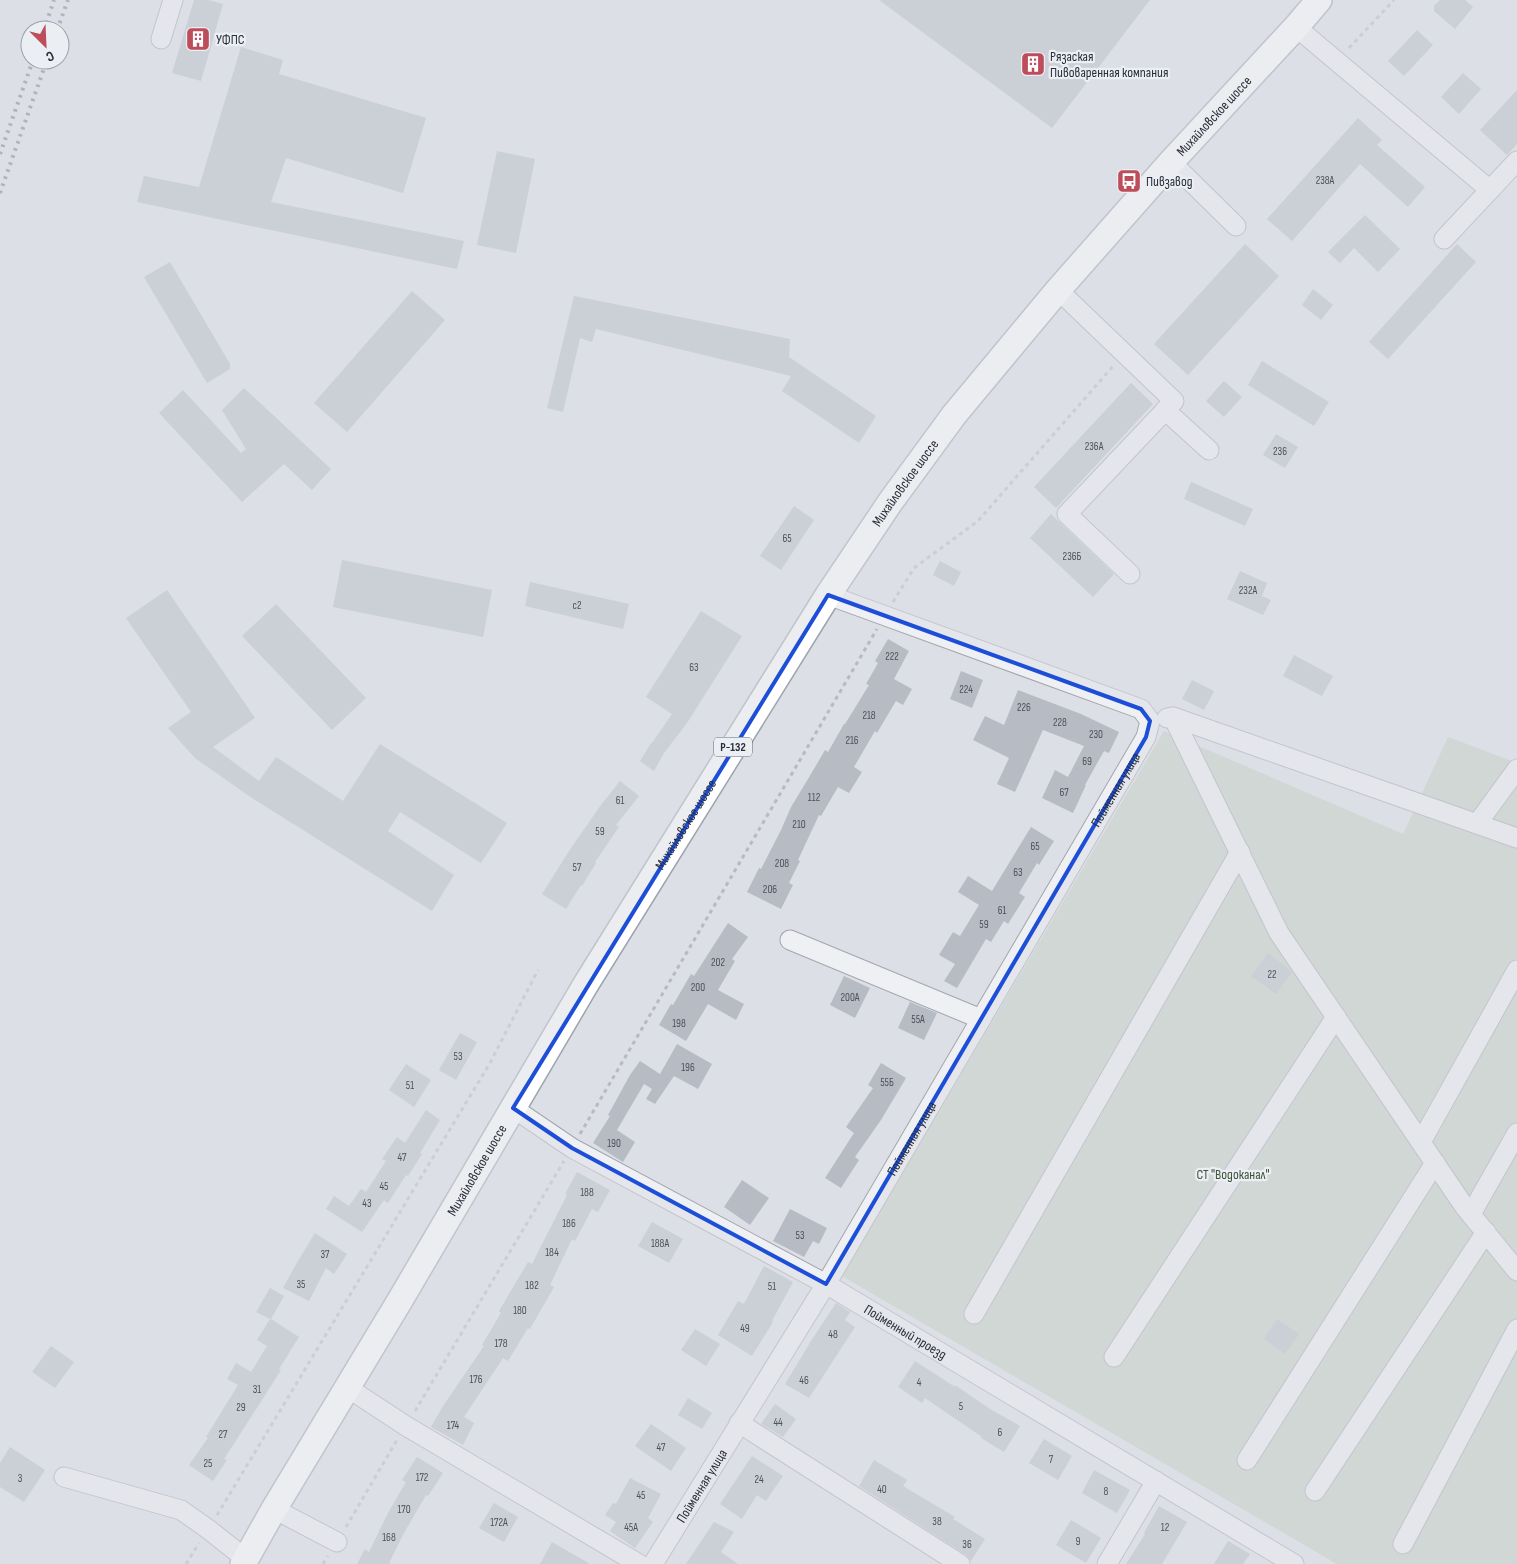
<svg xmlns="http://www.w3.org/2000/svg" width="1517" height="1564" font-family="'Sofia Sans Condensed',sans-serif">
  <style>
    .green { fill: #c2cebe }
    .building { fill: #b7bcc4 }
    .lines { fill: none; stroke-linecap: round; stroke-linejoin: round }
    .minor-casing { stroke: #a2a6ae; stroke-width: 21 }
    .major-casing { stroke: #9da4af; stroke-width: 28 }
    .path { stroke: #b7bac0; stroke-width: 3; stroke-dasharray: 4 4; stroke-linecap: butt }
    .minor { stroke: #eff0f4; stroke-width: 19 }
    .major { stroke: #fff; stroke-width: 25 }
    .rail { stroke: #787f8c; stroke-width: 4; stroke-dasharray: 2.5 5; stroke-linecap: butt }
    .marked { fill: none; stroke: #1d4ed8; stroke-width: 4; stroke-linejoin: round }
    .labels { text-anchor: middle; stroke-width: 4.5; stroke-linejoin: round; paint-order: stroke }
    .number-label { font-size: 11px; fill: #4c525c }
    .shield { fill: #ebeef3; stroke: #626871; stroke-width: 1 }
    .shield-label { font-size: 12px; font-weight: bold; fill: #282e39 }
    .poi-label { font-size: 14px; fill: #282e39; stroke: #ebeef3; text-anchor: start }
    .street-label { font-size: 14px; fill: #282e39; stroke: #ebeef3 }
    .park-label { font-size: 14px; fill: #3b5337; stroke: #ebeef3 }
  </style>
  <rect width="100%" height="100%" fill="#dcdfe5"/>
  <polygon class="green" points="1164,731 1403,834 1448,737 1517,763 1517,1564 1337,1564 842,1276"/>
  <g class="building">
    <polygon points="194,0 208,0 223,4 201,81 172,73"/>
    <polygon points="879,0 1150,0 1052,128"/>
    <polygon points="1440,0 1465,0 1473,7 1455,29 1434,11 1434,6"/>
    <polygon points="1417,30 1433,45 1404,76 1388,61"/>
    <polygon points="241,47 283,60 279,74 426,118 403,193 286,158 271,202 464,241 457,269 137,202 144,176 199,187"/>
    <polygon points="1463,73 1481,89 1459,114 1441,97"/>
    <polygon points="1517,90 1517,144 1507,155 1480,130"/>
    <polygon points="1358,118 1382,140 1377,145 1425,187 1408,207 1360,164 1292,241 1267,219"/>
    <polygon points="497,151 535,159 516,253 477,245"/>
    <polygon points="1365,215 1400,249 1378,272 1354,248 1340,263 1328,252"/>
    <polygon points="1245,244 1279,276 1188,375 1154,344"/>
    <polygon points="1457,244 1476,262 1388,359 1369,342"/>
    <polygon points="170,262 230,364 230,369 207,383 144,277"/>
    <polygon points="1313,289 1333,305 1321,320 1302,305"/>
    <polygon points="412,291 445,320 347,432 314,403"/>
    <polygon points="574,296 790,339 789,357 876,416 859,443 782,391 791,376 596,329 592,342 580,338 563,412 547,408"/>
    <polygon points="1262,361 1329,402 1314,426 1248,385"/>
    <polygon points="1224,381 1242,397 1224,417 1206,401"/>
    <polygon points="1131,383 1153,404 1056,508 1034,487"/>
    <polygon points="244,388 331,469 312,490 284,464 242,502 159,413 183,390 241,453 246,449 222,410"/>
    <polygon points="1276,434 1298,447 1285,468 1263,455"/>
    <polygon points="1191,482 1253,509 1245,526 1184,499"/>
    <polygon points="794,506 814,520 781,570 760,556"/>
    <polygon points="1051,514 1114,574 1093,597 1030,538"/>
    <polygon points="342,560 492,590 483,637 333,607"/>
    <polygon points="940,561 961,572 954,586 933,575"/>
    <polygon points="1240,571 1267,583 1262,596 1271,600 1263,615 1227,599"/>
    <polygon points="530,582 629,604 623,629 525,606"/>
    <polygon points="167,590 255,718 213,747 259,781 276,757 343,801 380,744 507,823 481,863 400,812 388,831 454,875 432,911 249,796 195,758 168,728 191,712 126,618"/>
    <polygon points="276,604 366,698 332,730 242,636"/>
    <polygon points="701,611 742,636 687,723 664,753 654,771 640,761 651,743 652,743 672,714 646,697"/>
    <polygon points="888,639 909,651 894,679 912,689 903,705 896,701 877,733 875,731 854,767 862,772 849,793 838,787 821,816 819,815 798,860 800,861 789,883 793,885 781,909 747,892 759,868 761,869 781,830 791,807 808,779 825,750 828,752 844,724 845,724 869,685 866,684 878,663 875,661"/>
    <polygon points="1294,655 1333,676 1322,696 1283,676"/>
    <polygon points="961,671 983,680 972,708 950,699"/>
    <polygon points="1192,680 1214,691 1204,710 1182,699"/>
    <polygon points="1018,690 1081,714 1119,732 1109,753 1104,751 1085,785 1086,785 1073,813 1042,798 1055,770 1068,777 1084,746 1043,730 1015,792 997,784 1009,758 973,740 985,716 1004,725"/>
    <polygon points="620,781 639,796 616,825 619,827 595,862 596,863 582,886 581,885 566,909 542,894 571,848 601,805"/>
    <polygon points="1031,827 1054,841 1039,865 1037,863 1019,893 1025,897 1008,924 1004,921 991,942 986,939 957,988 944,981 955,964 939,955 953,932 960,936 979,905 958,892 968,876 992,891"/>
    <polygon points="728,923 748,937 732,959 735,961 718,990 744,1004 736,1020 708,1004 686,1041 659,1025 671,1004 673,1005 691,974 694,976"/>
    <polygon points="1268,953 1292,972 1276,994 1251,976"/>
    <polygon points="844,976 870,988 855,1018 830,1005"/>
    <polygon points="910,1002 937,1013 924,1040 898,1028"/>
    <polygon points="460,1033 477,1042 456,1080 439,1070"/>
    <polygon points="677,1044 712,1064 698,1089 674,1076 655,1104 646,1099 652,1089 644,1084 617,1130 635,1142 623,1162 593,1143 610,1116 608,1115 630,1075 640,1061 660,1074"/>
    <polygon points="881,1063 906,1078 881,1120 855,1157 859,1160 841,1188 825,1178 854,1133 846,1127 873,1088 868,1085"/>
    <polygon points="406,1064 431,1080 414,1107 389,1090"/>
    <polygon points="426,1110 440,1120 420,1153 422,1154 408,1176 406,1175 388,1203 384,1200 362,1232 326,1209 334,1196 349,1206 361,1189 366,1192 386,1161 382,1159 397,1137 405,1143"/>
    <polygon points="577,1172 610,1190 598,1212 592,1209 575,1241 572,1239 550,1285 554,1287 530,1329 528,1328 508,1361 503,1358 464,1417 474,1423 463,1445 431,1427 443,1406 484,1346 482,1345 501,1313 499,1311 528,1262 532,1264 567,1195 565,1194"/>
    <polygon points="742,1180 769,1198 750,1225 724,1207"/>
    <polygon points="790,1209 827,1228 819,1244 813,1241 804,1257 773,1241"/>
    <polygon points="652,1222 683,1239 669,1263 638,1246"/>
    <polygon points="315,1233 347,1254 334,1274 326,1268 309,1301 283,1288 295,1266"/>
    <polygon points="764,1266 793,1282 772,1321 773,1322 752,1356 718,1335 738,1301 744,1304"/>
    <polygon points="270,1288 284,1296 271,1319 299,1337 279,1369 281,1370 262,1400 224,1459 227,1460 213,1481 189,1465 208,1438 206,1437 238,1385 227,1379 236,1363 251,1372 267,1346 257,1340 270,1319 256,1312"/>
    <polygon points="836,1303 850,1312 845,1320 855,1327 809,1398 785,1384 811,1341"/>
    <polygon points="1277,1319 1299,1334 1285,1354 1264,1339"/>
    <polygon points="695,1329 720,1344 706,1366 681,1350"/>
    <polygon points="51,1346 74,1362 55,1388 32,1372"/>
    <polygon points="915,1361 955,1387 955,1385 990,1409 1020,1426 1004,1452 981,1438 982,1437 925,1398 922,1403 898,1387"/>
    <polygon points="688,1398 712,1413 702,1429 678,1415"/>
    <polygon points="775,1404 796,1419 783,1437 761,1424"/>
    <polygon points="651,1424 686,1448 671,1471 635,1446"/>
    <polygon points="1044,1439 1072,1456 1058,1480 1029,1463"/>
    <polygon points="10,1447 45,1470 24,1502 0,1487 0,1463"/>
    <polygon points="752,1456 783,1476 766,1501 757,1495 742,1519 720,1504"/>
    <polygon points="417,1457 443,1473 428,1496 426,1495 404,1533 389,1563 391,1564 357,1564 365,1549 369,1552 388,1513 406,1482 402,1480"/>
    <polygon points="874,1460 907,1480 903,1486 955,1517 953,1519 985,1539 971,1561 966,1555 859,1486"/>
    <polygon points="1094,1470 1130,1490 1117,1513 1082,1493"/>
    <polygon points="630,1478 661,1494 648,1518 653,1522 635,1548 610,1531 616,1522 605,1515 613,1503 616,1504"/>
    <polygon points="494,1503 518,1517 504,1542 479,1528"/>
    <polygon points="1159,1506 1187,1522 1162,1564 1126,1564 1145,1534 1144,1533"/>
    <polygon points="1071,1520 1101,1538 1086,1563 1056,1545"/>
    <polygon points="714,1522 734,1532 721,1552 738,1564 686,1564"/>
    <polygon points="1228,1541 1250,1554 1243,1564 1214,1564"/>
    <polygon points="552,1542 590,1564 540,1564"/>
  </g>
  <g class="lines">
    <defs>
      <g id="minor">
        <polyline points="1296,27 1490,190"/>
        <polyline points="161,39 173,0"/>
        <polyline points="1171,162 1236,226"/>
        <polyline points="1444,239 1517,161"/>
        <polyline points="1058,290 1174,401 1067,514 1130,574"/>
        <polyline points="1165,410 1209,450"/>
        <polyline points="1173,717 1279,933 1464,1206 1517,1271"/>
        <polyline points="1167,718 1173,717 1517,838"/>
        <polyline points="1477,824 1517,769"/>
        <polyline points="790,940 981,1019"/>
        <path id="s1" d="M513,1108L572,1148L826,1284L1294,1564"/>
        <polyline points="1421,1142 1517,970"/>
        <polyline points="1471,1214 1517,1133"/>
        <polyline points="974,1314 1240,852"/>
        <polyline points="1114,1357 1336,1017"/>
        <polyline points="348,1388 406,1426 639,1564"/>
        <polyline points="739,1423 960,1564"/>
        <polyline points="1247,1460 1435,1163"/>
        <polyline points="64,1477 181,1510 208,1529 246,1559"/>
        <polyline points="1315,1491 1486,1232"/>
        <polyline points="274,1509 337,1542"/>
        <polyline points="1403,1544 1517,1329"/>
        <path id="s2" d="M653,1564L826,1284L1146,737L1150,721L1141,709L828,595"/>
        <polyline points="1107,1564 1156,1481"/>
      </g>
      <g id="major">
        <path id="s3" d="M243,1564L274,1509L399,1302L586,984L828,595L891,501L954,415L1058,290L1171,162L1296,27L1319,0"/>
      </g>
    </defs>
    <use href="#minor" class="minor-casing"/>
    <use href="#major" class="major-casing"/>
    <g class="path">
      <polyline points="1349,48 1394,0"/>
      <polyline points="893,602 914,568 978,521 1114,365"/>
      <polyline points="580,1134 877,629"/>
      <polyline points="415,1411 564,1161"/>
      <polyline points="217,1515 490,1063 538,970"/>
      <polyline points="346,1527 397,1440"/>
      <polyline points="186,1564 199,1543"/>
      <polyline points="323,1564 328,1556"/>
    </g>
    <use href="#minor" class="minor"/>
    <use href="#major" class="major"/>
    <g class="rail">
      <polyline points="44,30 54,0"/>
      <polyline points="57,30 68,0"/>
      <polyline points="0,154 33,60"/>
      <polyline points="0,193 47,60"/>
    </g>
  </g>
  <path d="M0 0H1517V1564H0ZM828,595L1141,709L1150,721L1146,737L826,1284L572,1148L513,1108Z" fill="#dcdfe5" fill-opacity=".55" fill-rule="evenodd"/>
  <path class="marked" d="M828,595L1141,709L1150,721L1146,737L826,1284L572,1148L513,1108Z"/>
  <defs>
    <symbol id="building-square" viewBox="-11 -11 22 22"><rect x="-9" y="-9" width="18" height="18" rx="4" fill="#be4d5b" stroke="#ebeef3"/><path d="M-4-6H4V6H1V3H-1V6H-4ZM-2.5-4.3h1.7v1.8h-1.7ZM.8-4.3h1.7v1.8H.8ZM-2.5-1h1.7V.8h-1.7ZM.8-1h1.7V.8H.8Z" fill="#fff"/></symbol>
    <symbol id="bus-square" viewBox="-11 -11 22 22"><rect x="-9" y="-9" width="18" height="18" rx="4" fill="#be4d5b" stroke="#ebeef3"/><path d="M-5-6H5V4H4V6H2V4H-2V6H-4V4H-5ZM-3.5-4V0h7V-4ZM-3.5 1.2v1.5H-2V1.2ZM2 1.2v1.5H3.5V1.2Z" fill="#fff"/></symbol>
  </defs>
  <g fill-rule="evenodd">
    <use href="#building-square" x="184" y="25" width="28" height="28"/>
    <use href="#building-square" x="1019" y="50" width="28" height="28"/>
    <use href="#bus-square" x="1115" y="167" width="28" height="28"/>
  </g>
  <g class="labels">
    <g class="number-label">
      <text x="1325" y="184">238А</text>
      <text x="1094" y="450">236А</text>
      <text x="1280" y="455">236</text>
      <text x="787" y="542">65</text>
      <text x="1072" y="560">236Б</text>
      <text x="1248" y="594">232А</text>
      <text x="577" y="609">с2</text>
      <text x="892" y="660">222</text>
      <text x="694" y="671">63</text>
      <text x="966" y="693">224</text>
      <text x="1024" y="711">226</text>
      <text x="869" y="719">218</text>
      <text x="1060" y="726">228</text>
      <text x="1096" y="738">230</text>
      <text x="852" y="744">216</text>
      <text x="1087" y="765">69</text>
      <text x="1064" y="796">67</text>
      <text x="814" y="801">112</text>
      <text x="620" y="804">61</text>
      <text x="799" y="828">210</text>
      <text x="600" y="835">59</text>
      <text x="1035" y="850">65</text>
      <text x="782" y="867">208</text>
      <text x="577" y="871">57</text>
      <text x="1018" y="876">63</text>
      <text x="770" y="893">206</text>
      <text x="1002" y="914">61</text>
      <text x="984" y="928">59</text>
      <text x="718" y="966">202</text>
      <text x="1272" y="978">22</text>
      <text x="698" y="991">200</text>
      <text x="850" y="1001">200А</text>
      <text x="918" y="1023">55А</text>
      <text x="679" y="1027">198</text>
      <text x="458" y="1060">53</text>
      <text x="688" y="1071">196</text>
      <text x="887" y="1086">55Б</text>
      <text x="410" y="1089">51</text>
      <text x="614" y="1147">190</text>
      <text x="402" y="1161">47</text>
      <text x="384" y="1190">45</text>
      <text x="587" y="1196">188</text>
      <text x="367" y="1207">43</text>
      <text x="569" y="1227">186</text>
      <text x="800" y="1239">53</text>
      <text x="660" y="1247">188А</text>
      <text x="552" y="1256">184</text>
      <text x="325" y="1258">37</text>
      <text x="301" y="1288">35</text>
      <text x="532" y="1289">182</text>
      <text x="772" y="1290">51</text>
      <text x="520" y="1314">180</text>
      <text x="745" y="1332">49</text>
      <text x="833" y="1338">48</text>
      <text x="501" y="1347">178</text>
      <text x="476" y="1383">176</text>
      <text x="804" y="1384">46</text>
      <text x="919" y="1386">4</text>
      <text x="257" y="1393">31</text>
      <text x="961" y="1410">5</text>
      <text x="241" y="1411">29</text>
      <text x="778" y="1426">44</text>
      <text x="453" y="1429">174</text>
      <text x="1000" y="1436">6</text>
      <text x="223" y="1438">27</text>
      <text x="661" y="1451">47</text>
      <text x="1051" y="1463">7</text>
      <text x="208" y="1467">25</text>
      <text x="422" y="1481">172</text>
      <text x="20" y="1482">3</text>
      <text x="759" y="1483">24</text>
      <text x="882" y="1493">40</text>
      <text x="1106" y="1495">8</text>
      <text x="641" y="1499">45</text>
      <text x="404" y="1513">170</text>
      <text x="937" y="1525">38</text>
      <text x="499" y="1526">172А</text>
      <text x="631" y="1531">45А</text>
      <text x="1165" y="1531">12</text>
      <text x="389" y="1541">168</text>
      <text x="1078" y="1545">9</text>
      <text x="967" y="1548">36</text>
    </g>
    <rect class="shield" x="714" y="737.5" width="38" height="19" rx="4"/>
    <g class="shield-label">
      <text x="733" y="751">Р-132</text>
    </g>
    <g class="poi-label">
      <text x="216" y="44">УФПС</text>
      <text x="1050" y="61">Рязаская<tspan x="1050" dy="16">Пивоваренная компания</tspan></text>
      <text x="1146" y="186">Пивзавод</text>
    </g>
    <g class="street-label">
      <text dy="5" stroke="none"><textPath href="#s3" startOffset="1748">Михайловское шоссе</textPath></text>
      <text dy="5" stroke="none"><textPath href="#s3" startOffset="1268">Михайловское шоссе</textPath></text>
      <text dy="5" stroke="none"><textPath href="#s2" startOffset="902">Пойменная улица</textPath></text>
      <text dy="5" stroke="none"><textPath href="#s3" startOffset="862">Михайловское шоссе</textPath></text>
      <text dy="5" stroke="none"><textPath href="#s2" startOffset="498">Пойменная улица</textPath></text>
      <text dy="5" stroke="none"><textPath href="#s3" startOffset="458">Михайловское шоссе</textPath></text>
      <text dy="5" stroke="none"><textPath href="#s1" startOffset="452">Пойменный проезд</textPath></text>
      <text dy="5" stroke="none"><textPath href="#s2" startOffset="92">Пойменная улица</textPath></text>
    </g>
    <g class="park-label">
      <text x="1233" y="1179">СТ "Водоканал"</text>
    </g>
  </g>
  <g transform="translate(45 45) rotate(156)"><circle r="24" fill="#ebeef3" stroke="#9da1a9"/>
  <path d="M0-4L9 19L0 12L-9 19Z" fill="#be4d5b"/>
  <text y="-8" font-size="14" font-weight="bold" text-anchor="middle" fill="#282e39">С</text>
  </g>
</svg>
